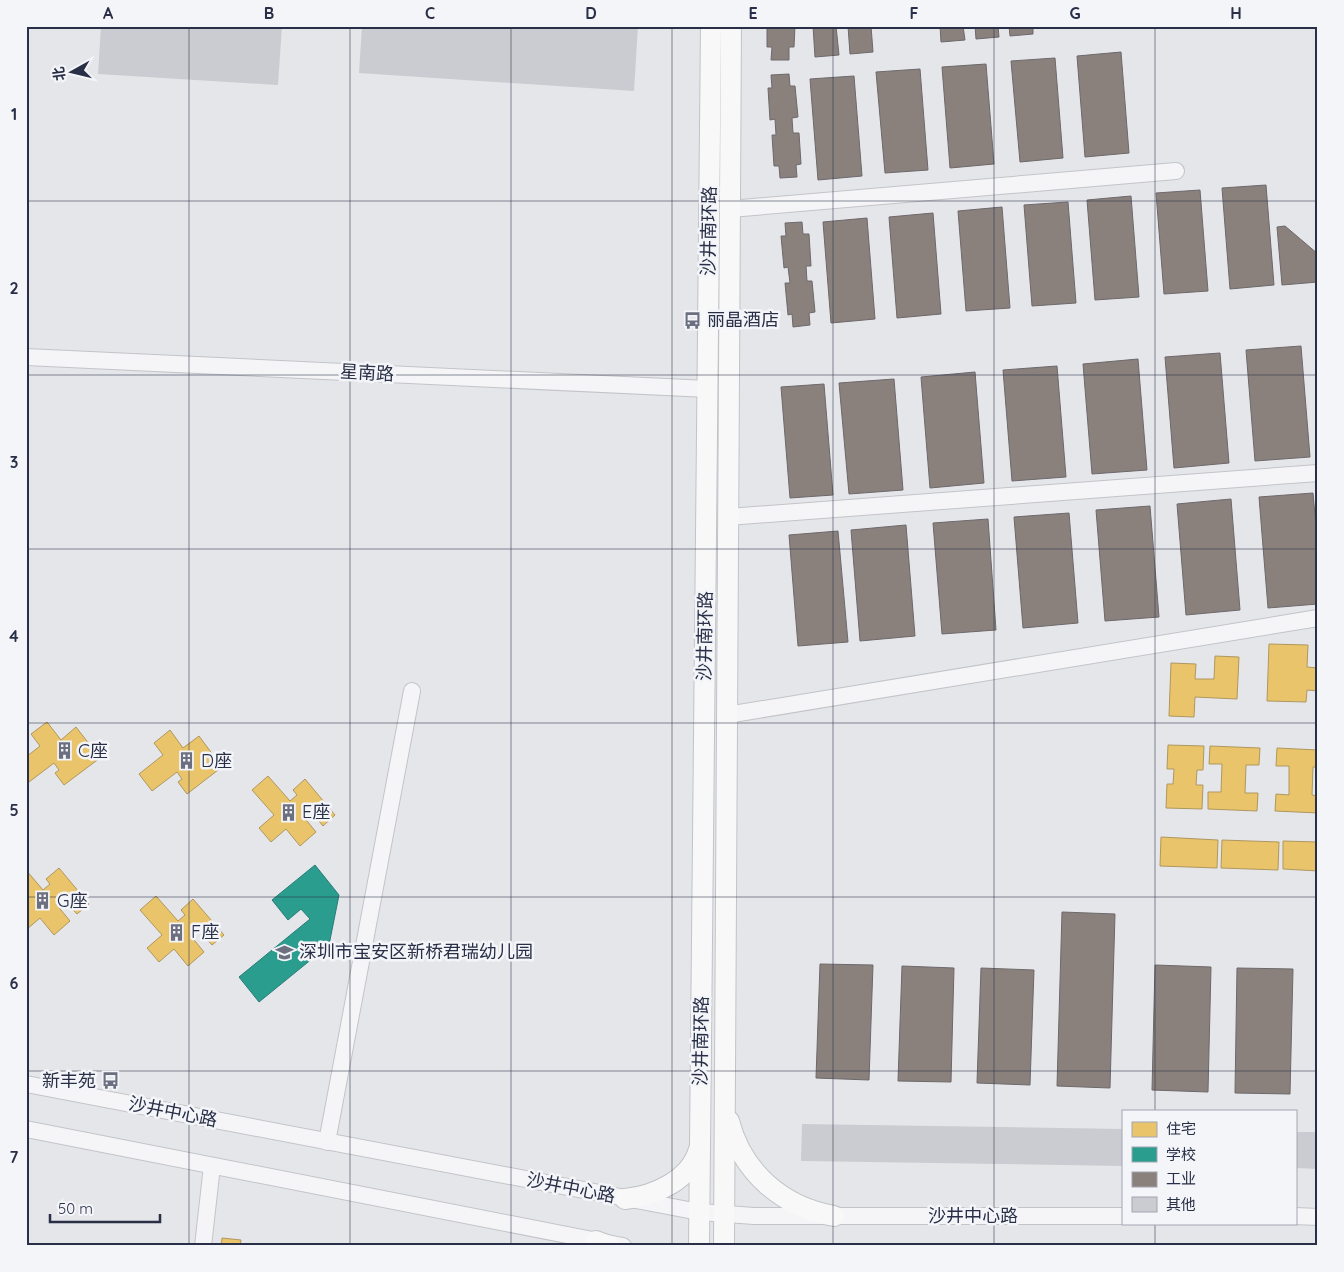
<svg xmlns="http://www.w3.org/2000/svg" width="1344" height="1272" font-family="Quicksand,'Noto Sans SC',sans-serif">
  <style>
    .homes { fill: #e9c46a; stroke: #af975f }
    .schools { fill: #2a9d8f; stroke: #2a7c79 }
    .industry { fill: #8a817c; stroke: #6d686c }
    .building { fill: #cbccd1 }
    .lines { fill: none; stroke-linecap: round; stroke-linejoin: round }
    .minor-casing { stroke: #c3c4c8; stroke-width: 18 }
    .major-casing { stroke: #c1c3c8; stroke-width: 22 }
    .minor { stroke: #f5f5f7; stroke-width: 16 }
    .major { stroke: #f8f8f8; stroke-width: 20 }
    .grid { fill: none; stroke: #292f46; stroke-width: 1; stroke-opacity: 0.55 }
    .labels { text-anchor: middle; stroke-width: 5; stroke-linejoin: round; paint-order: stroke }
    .street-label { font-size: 18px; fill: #292f46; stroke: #f3f5f9 }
    .poi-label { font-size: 18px; fill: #292f46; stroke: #f3f5f9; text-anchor: start }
    .neatline { fill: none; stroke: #292f46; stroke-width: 2 }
    .grid-label { font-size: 16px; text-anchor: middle; font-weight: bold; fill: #292f46 }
  </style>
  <rect width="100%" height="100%" fill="#e5e6ea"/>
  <g class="homes">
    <polygon points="1269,644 1308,645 1307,667 1318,668 1318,691 1307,690 1306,702 1267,701"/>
    <polygon points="1215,656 1239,657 1237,699 1195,697 1194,717 1169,716 1171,663 1196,664 1195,679 1214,679"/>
    <polygon points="47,722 61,740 76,727 100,758 64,785 55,773 59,770 54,763 29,782 26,778 26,757 40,746 31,734"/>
    <polygon points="170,730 183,748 199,736 222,767 187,794 178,782 182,779 177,772 152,791 139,774 163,755 154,743"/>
    <polygon points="1168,745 1204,746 1203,770 1197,770 1196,785 1203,785 1202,809 1166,808 1167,784 1173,784 1174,769 1167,769"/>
    <polygon points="1210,746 1260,748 1259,765 1246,765 1245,793 1258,793 1257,811 1208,809 1208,792 1221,792 1222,764 1209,764"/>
    <polygon points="1277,748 1318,750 1318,767 1313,767 1312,795 1318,796 1318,813 1275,811 1276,794 1289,795 1289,766 1276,766"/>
    <polygon points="268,776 290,801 297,795 293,790 305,779 335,815 323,826 309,809 302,815 316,832 300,846 286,829 271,842 259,828 274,815 252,790"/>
    <polygon points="1161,837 1218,840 1217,868 1160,866"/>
    <polygon points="1222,840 1279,842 1278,870 1221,868"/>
    <polygon points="1283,841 1318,842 1318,871 1283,869"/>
    <polygon points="59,868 89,904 77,914 62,898 56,904 70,921 54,935 40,918 26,930 26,870 43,890 50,884 46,879"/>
    <polygon points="156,896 178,921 185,915 181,910 193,899 224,935 212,945 198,929 190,935 204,952 188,966 174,949 159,962 147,948 162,935 140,910"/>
    <polygon points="222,1238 241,1240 240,1246 221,1246"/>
  </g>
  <polygon class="schools" points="315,865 339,895 329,945 259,1002 239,977 310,919 301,909 288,920 272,900"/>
  <g class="industry">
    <polygon points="767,26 795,26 794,47 789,47 789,60 771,60 772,47 767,47"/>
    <polygon points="813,26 836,26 839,55 815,57"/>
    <polygon points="848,26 871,26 873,52 850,54"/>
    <polygon points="940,26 963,26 965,40 941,42"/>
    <polygon points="975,26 998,26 999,37 976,39"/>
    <polygon points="1009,26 1033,26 1033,34 1010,36"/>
    <polygon points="1121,52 1129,153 1085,157 1077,56"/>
    <polygon points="1055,58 1063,158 1020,162 1011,61"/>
    <polygon points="986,64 994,164 950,168 942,67"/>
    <polygon points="920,69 928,170 885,173 876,72"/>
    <polygon points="789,74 790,86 795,86 798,117 792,118 793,133 799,133 801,164 796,165 797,177 780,178 779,166 774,166 772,135 776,135 775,119 770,120 768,88 772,88 771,75"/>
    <polygon points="854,76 862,176 818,180 810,79"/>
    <polygon points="1266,185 1274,285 1230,289 1222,188"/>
    <polygon points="1200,190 1208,291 1164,294 1156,193"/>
    <polygon points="1131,196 1139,297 1095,300 1087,200"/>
    <polygon points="1068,202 1076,303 1032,306 1024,205"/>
    <polygon points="1002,207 1010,308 966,311 958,211"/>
    <polygon points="933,213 941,314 897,318 889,217"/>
    <polygon points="867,218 875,319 831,323 823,222"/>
    <polygon points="802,222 803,234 809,234 811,266 806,266 807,281 812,281 815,312 809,313 810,325 793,327 792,314 788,315 785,283 790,283 788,267 784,268 781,236 786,236 785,223"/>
    <polygon points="1285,226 1318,254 1318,282 1282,285 1277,227"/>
    <polygon points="1301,346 1310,457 1255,461 1246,350"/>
    <polygon points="1220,353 1229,463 1174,468 1165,357"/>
    <polygon points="1138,359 1147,470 1092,474 1083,364"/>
    <polygon points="1057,366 1066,477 1012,481 1003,370"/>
    <polygon points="975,372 984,483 930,488 921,377"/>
    <polygon points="894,379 903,490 849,494 839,383"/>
    <polygon points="824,384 833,495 790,498 781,387"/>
    <polygon points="1313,493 1318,548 1318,604 1268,608 1259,497"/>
    <polygon points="1231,499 1240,610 1186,615 1177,504"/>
    <polygon points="1150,506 1159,617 1105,621 1096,510"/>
    <polygon points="1069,513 1078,623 1023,628 1014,517"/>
    <polygon points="988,519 996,630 942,634 933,523"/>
    <polygon points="906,525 915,636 860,641 851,530"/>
    <polygon points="838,531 848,642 798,646 789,535"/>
    <polygon points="1062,912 1115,914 1110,1088 1057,1086"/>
    <polygon points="820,964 873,965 869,1080 816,1078"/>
    <polygon points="1155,965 1211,967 1208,1092 1152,1090"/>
    <polygon points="902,966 954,968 951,1082 898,1081"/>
    <polygon points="981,968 1034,970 1030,1085 977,1083"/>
    <polygon points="1237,968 1293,969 1290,1094 1235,1093"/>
    <polygon points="1318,1046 1318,1093 1317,1093"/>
  </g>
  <g class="building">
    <polygon points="101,26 282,26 278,85 98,74"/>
    <polygon points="362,26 638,26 634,91 359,73"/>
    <polygon points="802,1124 1123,1129 1123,1166 801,1161"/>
    <polygon points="1295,1132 1318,1132 1318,1169 1295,1168"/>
  </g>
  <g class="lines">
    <defs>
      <g id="minor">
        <polyline points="730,209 1176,171"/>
        <polyline points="26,357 708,389"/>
        <polyline points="728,517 1318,473"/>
        <polyline points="727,715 1318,618"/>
        <polyline points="26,1084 699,1212 754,1216 1123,1216"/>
        <polyline points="26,1129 623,1246"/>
        <polyline points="327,1142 412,691"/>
        <polyline points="1295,1216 1318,1217"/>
        <polyline points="203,1246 212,1166"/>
      </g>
      <g id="major">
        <path d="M729,1121C742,1172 782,1207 834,1216"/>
        <path d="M625,1199C654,1196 691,1180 699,1149"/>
        <polyline points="596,1241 609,1246"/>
        <polyline points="699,1246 711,26"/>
        <polyline points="724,1246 731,26"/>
      </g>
    </defs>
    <use href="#minor" class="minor-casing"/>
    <use href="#major" class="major-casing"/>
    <use href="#minor" class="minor"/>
    <use href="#major" class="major"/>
  </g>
  <path class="grid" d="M189,26V1246M350,26V1246M511,26V1246M672,26V1246M833,26V1246M994,26V1246M1155,26V1111M26,201H1318M26,375H1318M26,549H1318M26,723H1318M26,897H1318M26,1071H1318M1155,1223V1246"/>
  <defs>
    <symbol id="bus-bare" viewBox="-9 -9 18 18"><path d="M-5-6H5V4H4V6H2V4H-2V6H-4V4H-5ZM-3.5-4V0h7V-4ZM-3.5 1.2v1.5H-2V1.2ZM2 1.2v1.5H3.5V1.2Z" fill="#6b6f7f" stroke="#f3f5f9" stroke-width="2.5" paint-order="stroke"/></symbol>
    <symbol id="building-bare" viewBox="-9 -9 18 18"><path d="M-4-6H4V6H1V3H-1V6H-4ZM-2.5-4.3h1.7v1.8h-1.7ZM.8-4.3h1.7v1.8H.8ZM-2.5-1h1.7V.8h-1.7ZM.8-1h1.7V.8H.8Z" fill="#6b6f7f" stroke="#f3f5f9" stroke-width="2.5" paint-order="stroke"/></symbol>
    <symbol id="school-bare" viewBox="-9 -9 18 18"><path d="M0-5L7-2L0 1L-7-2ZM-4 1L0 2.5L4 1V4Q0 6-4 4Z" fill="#6b6f7f" stroke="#f3f5f9" stroke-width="2.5" paint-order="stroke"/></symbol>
  </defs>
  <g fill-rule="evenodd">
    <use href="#bus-bare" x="680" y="308" width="25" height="25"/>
    <use href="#building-bare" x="52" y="738" width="25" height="25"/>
    <use href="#building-bare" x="174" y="748" width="25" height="25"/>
    <use href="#building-bare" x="276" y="800" width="25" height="25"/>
    <use href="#building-bare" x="30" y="888" width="25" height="25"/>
    <use href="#building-bare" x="164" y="920" width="25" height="25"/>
    <use href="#school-bare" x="272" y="940" width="25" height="25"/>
    <use href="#bus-bare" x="98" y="1068" width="25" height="25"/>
  </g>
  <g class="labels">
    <g class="street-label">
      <text transform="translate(709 231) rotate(-89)" y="6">沙井南环路</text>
      <text transform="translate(367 373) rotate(3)" y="6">星南路</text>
      <text transform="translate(705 636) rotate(-89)" y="6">沙井南环路</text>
      <text transform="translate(701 1041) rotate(-89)" y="6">沙井南环路</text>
      <text transform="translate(173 1112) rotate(11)" y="6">沙井中心路</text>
      <text transform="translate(571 1188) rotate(11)" y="6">沙井中心路</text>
      <text x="973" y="1222">沙井中心路</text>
    </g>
    <g class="poi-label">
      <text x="707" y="326">丽晶酒店</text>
      <text x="78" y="757">C座</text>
      <text x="201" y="767">D座</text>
      <text x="302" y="818">E座</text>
      <text x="57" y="907">G座</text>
      <text x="191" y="938">F座</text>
      <text x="299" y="958">深圳市宝安区新桥君瑞幼儿园</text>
      <text x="96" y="1087" text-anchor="end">新丰苑</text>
    </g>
  </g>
  <rect width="1344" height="1272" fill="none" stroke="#f3f5f9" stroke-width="55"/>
  <rect x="1122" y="1110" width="175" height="115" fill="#f3f5f9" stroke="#a2a6b1"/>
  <rect x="1132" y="1122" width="25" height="15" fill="#e9c46a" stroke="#a2a6b1"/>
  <text x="1166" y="1134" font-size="15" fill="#292f46">住宅</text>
  <rect x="1132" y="1147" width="25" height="15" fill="#2a9d8f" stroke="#a2a6b1"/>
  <text x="1166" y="1160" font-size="15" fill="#292f46">学校</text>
  <rect x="1132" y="1172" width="25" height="15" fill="#8a817c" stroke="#a2a6b1"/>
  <text x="1166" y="1184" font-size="15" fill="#292f46">工业</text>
  <rect x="1132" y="1197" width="25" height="15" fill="#cbccd1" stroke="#a2a6b1"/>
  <text x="1166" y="1210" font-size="15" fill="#292f46">其他</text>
  <g transform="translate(72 72) rotate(262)" stroke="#f3f5f9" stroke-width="4" paint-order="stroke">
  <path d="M0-4L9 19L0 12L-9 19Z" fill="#292f46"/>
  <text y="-8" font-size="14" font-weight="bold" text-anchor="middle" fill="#292f46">北</text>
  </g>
  <path d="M50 1214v8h110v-8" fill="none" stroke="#292f46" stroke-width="2.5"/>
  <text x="58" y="1214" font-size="15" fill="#292f46" stroke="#f3f5f9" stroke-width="4" paint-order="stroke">50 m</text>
  <rect x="28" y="28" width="1288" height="1216" class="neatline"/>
  <g class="grid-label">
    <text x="108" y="19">A</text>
    <text x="269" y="19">B</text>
    <text x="430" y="19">C</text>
    <text x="591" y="19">D</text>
    <text x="753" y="19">E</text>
    <text x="914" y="19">F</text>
    <text x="1075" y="19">G</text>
    <text x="1236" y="19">H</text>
    <text x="14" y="120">1</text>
    <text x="14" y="294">2</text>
    <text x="14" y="468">3</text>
    <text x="14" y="642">4</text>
    <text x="14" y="816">5</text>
    <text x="14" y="989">6</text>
    <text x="14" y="1163">7</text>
  </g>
</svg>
